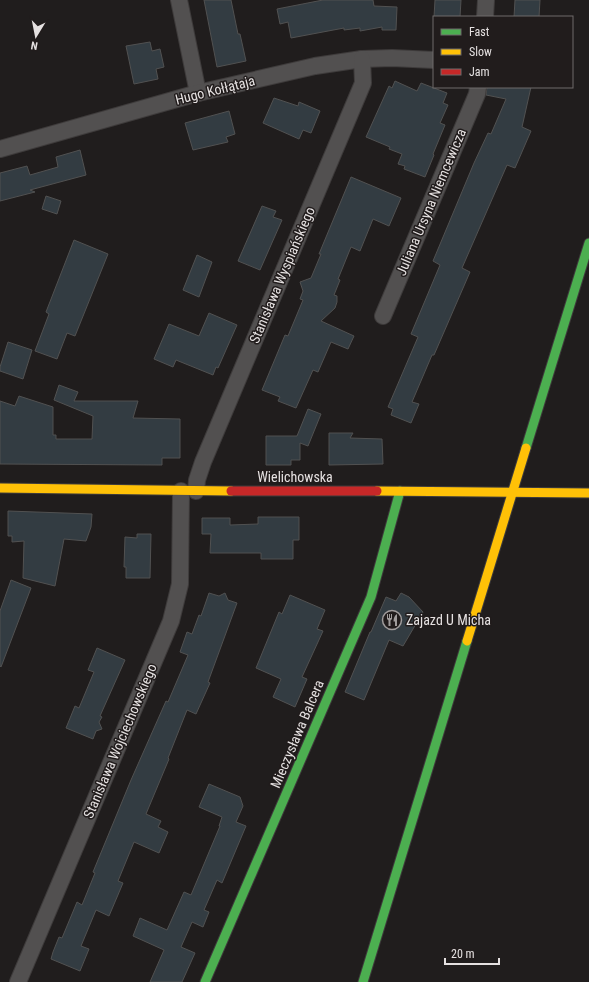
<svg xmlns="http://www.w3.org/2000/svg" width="589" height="982" font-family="'Roboto Condensed',sans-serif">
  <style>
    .building { fill: #333c42; stroke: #515151 }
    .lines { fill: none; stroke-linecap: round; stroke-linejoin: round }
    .street-casing { stroke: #3e3b3b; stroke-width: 18 }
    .fast-casing { stroke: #3e3b3b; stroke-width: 11 }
    .slow-casing { stroke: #3e3b3b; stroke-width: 11 }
    .jam-casing { stroke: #3e3b3b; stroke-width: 11 }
    .street { stroke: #525050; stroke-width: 16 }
    .fast { stroke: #4caf50; stroke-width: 9 }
    .slow { stroke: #ffc107; stroke-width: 9 }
    .jam { stroke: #c62828; stroke-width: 9 }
    .labels { text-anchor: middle; stroke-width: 3; stroke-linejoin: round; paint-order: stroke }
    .street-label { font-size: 14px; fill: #e5e1e1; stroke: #211c1c }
    .poi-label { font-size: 14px; fill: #e5e1e1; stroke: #211c1c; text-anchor: start }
  </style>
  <rect width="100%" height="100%" fill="#201d1d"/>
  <g class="building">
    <polygon points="204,0 231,0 238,34 240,34 246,61 217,67"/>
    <polygon points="323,0 373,0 374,6 397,7 396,30 382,30 382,27 360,31 360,28 344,30 344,28 291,38 288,22 280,24 277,9"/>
    <polygon points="435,0 461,0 460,17 434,17"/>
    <polygon points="515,0 540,0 539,17 514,17"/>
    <polygon points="150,42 152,51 160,49 164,67 156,69 158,79 134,84 126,46"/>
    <polygon points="395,81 417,91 421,83 447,93 443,103 448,105 440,123 445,125 433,154 434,155 425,177 404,169 405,166 398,164 402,154 389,149 390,147 366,137 389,86 392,88"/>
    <polygon points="487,87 531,87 522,127 531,131 515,168 507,165 462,268 470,272 434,355 432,355 412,402 419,404 411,423 391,415 393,409 388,407 418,337 411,334 440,265 433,261 474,163 488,133 491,134 506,99 486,95"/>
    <polygon points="274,98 298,106 299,102 320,111 311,133 303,130 299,139 263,123"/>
    <polygon points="229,111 235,134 226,137 228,142 193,150 185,123"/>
    <polygon points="80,150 86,175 30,190 35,192 0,201 0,173 27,166 30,175 58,167 56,157"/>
    <polygon points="351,177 401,198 389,226 373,219 360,251 351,247 338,279 340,280 334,295 337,296 337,302 335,308 321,321 354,336 348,349 331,342 318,372 313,370 296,408 278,401 280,397 262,390 285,335 288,336 303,300 300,299 303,291 300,282 311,278 321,254 319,254"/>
    <polygon points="46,196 61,201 57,214 42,209"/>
    <polygon points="262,206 276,211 273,217 282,220 260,270 238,261"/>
    <polygon points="74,240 108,254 75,336 67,333 57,359 35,351 49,314 46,312"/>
    <polygon points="197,255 212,262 199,297 183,290"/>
    <polygon points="209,313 237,325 218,368 216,367 213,375 176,360 173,367 154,359 169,324 199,336"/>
    <polygon points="8,342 32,350 23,379 0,371 0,367"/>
    <polygon points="59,385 78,392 74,401 138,401 133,418 180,419 180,458 162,458 162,465 0,464 0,401 15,406 19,396 53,407 53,435 56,435 56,439 92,439 93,416 54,400"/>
    <polygon points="308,409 321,414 308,446 300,443 300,460 291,460 291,465 266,465 266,436 297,436"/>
    <polygon points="329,433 353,433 350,438 382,439 383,464 329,465"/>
    <polygon points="8,511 92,514 91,527 86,541 64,539 55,586 23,578 24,541 12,542 12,536 8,536"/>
    <polygon points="258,517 299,517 299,540 293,540 293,559 261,559 261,553 210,553 211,534 202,534 202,518 230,518 230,525 258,524"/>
    <polygon points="137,534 151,534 150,578 126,578 126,567 124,567 125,537 137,538"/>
    <polygon points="11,580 31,588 1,667 0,666 0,611"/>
    <polygon points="209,593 219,596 225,593 228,600 237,603 208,682 210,683 196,714 187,710 168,758 169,759 146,814 161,821 158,827 168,832 159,853 134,842 118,881 123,883 109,916 96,910 81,946 89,949 80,971 51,959 53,952 59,937 62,938 77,902 82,905 95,873 93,872 131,780 166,701 168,702 188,655 180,652 187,632 192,634 199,615 201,616"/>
    <polygon points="401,593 409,597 423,612 403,646 389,640 364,700 345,692 370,632 371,632 386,597 396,601"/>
    <polygon points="290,595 325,610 317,629 323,631 302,677 307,679 295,707 273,697 281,679 256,668 279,612 282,614"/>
    <polygon points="97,648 125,660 100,716 102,717 99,722 102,729 96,731 93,739 66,728 75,706 79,708 94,672 88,670"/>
    <polygon points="209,784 240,797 243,806 236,822 246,826 222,883 217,880 204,910 209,912 203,927 192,922 181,947 195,953 182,982 150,982 164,950 133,936 140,918 167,930 184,892 191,895 220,826 219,826 222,817 199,807"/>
  </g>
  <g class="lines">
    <defs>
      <g id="street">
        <polyline points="179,0 198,93"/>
        <polyline points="485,17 486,0"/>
        <polyline points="0,149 198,93 315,66 362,59 392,58 434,60"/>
        <polyline points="383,316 477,94 478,87"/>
        <polyline points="196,491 197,480 203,462 363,83 362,59"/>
        <polyline points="18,982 171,621 180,584 181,491"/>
      </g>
      <g id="fast">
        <polyline points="526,448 589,243"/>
        <polyline points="205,982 371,597 400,491"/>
        <polyline points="363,982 467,641"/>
      </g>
      <g id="slow">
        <polyline points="0,488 231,491"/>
        <polyline points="377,491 589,493"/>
        <polyline points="467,641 526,448"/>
      </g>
      <polyline id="jam" points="231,491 377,491"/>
    </defs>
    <use href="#street" class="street-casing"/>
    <use href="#fast" class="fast-casing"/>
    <use href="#slow" class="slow-casing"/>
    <use href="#jam" class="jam-casing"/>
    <use href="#street" class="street"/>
    <use href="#fast" class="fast"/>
    <use href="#slow" class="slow"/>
    <use href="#jam" class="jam"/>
  </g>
  <defs>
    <symbol id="restaurant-ring" viewBox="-11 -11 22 22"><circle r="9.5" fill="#211c1c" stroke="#a09c9c" stroke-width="1.5"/><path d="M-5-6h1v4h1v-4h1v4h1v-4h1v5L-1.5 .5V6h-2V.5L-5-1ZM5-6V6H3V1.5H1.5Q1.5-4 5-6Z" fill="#a09c9c"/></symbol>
  </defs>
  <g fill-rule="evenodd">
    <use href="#restaurant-ring" x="381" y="609" width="22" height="22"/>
  </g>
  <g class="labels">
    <g class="street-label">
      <text transform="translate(215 90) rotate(-14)" y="5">Hugo Kołłątaja</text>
      <text transform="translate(431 202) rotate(-67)" y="5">Juliana Ursyna Niemcewicza</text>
      <text transform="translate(282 275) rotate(-67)" y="5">Stanisława Wyspiańskiego</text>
      <text x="295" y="482">Wielichowska</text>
      <text transform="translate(297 734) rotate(-67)" y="5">Mieczysława Balcera</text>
      <text transform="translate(120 741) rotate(-67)" y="5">Stanisława Wojciechowskiego</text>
    </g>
    <g class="poi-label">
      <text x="406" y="625">Zajazd U Micha</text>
    </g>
  </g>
  <rect x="433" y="16" width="140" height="72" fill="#211c1c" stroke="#6f6b6b"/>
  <rect x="441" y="29" width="20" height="6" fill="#4caf50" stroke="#6f6b6b"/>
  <text x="469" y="36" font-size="12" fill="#e5e1e1">Fast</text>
  <rect x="441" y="49" width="20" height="6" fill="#ffc107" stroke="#6f6b6b"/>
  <text x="469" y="56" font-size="12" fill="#e5e1e1">Slow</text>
  <rect x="441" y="69" width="20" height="6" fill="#c62828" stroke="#6f6b6b"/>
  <text x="469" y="76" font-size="12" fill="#e5e1e1">Jam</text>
  <g transform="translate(36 36) rotate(190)" stroke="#211c1c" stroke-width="3" paint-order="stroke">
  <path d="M0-3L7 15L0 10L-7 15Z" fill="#e5e1e1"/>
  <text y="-6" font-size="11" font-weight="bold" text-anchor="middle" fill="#e5e1e1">N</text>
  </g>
  <path d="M445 958v6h54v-6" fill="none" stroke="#e5e1e1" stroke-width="2"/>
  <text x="451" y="958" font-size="12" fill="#e5e1e1" stroke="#211c1c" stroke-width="3" paint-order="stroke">20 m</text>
</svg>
